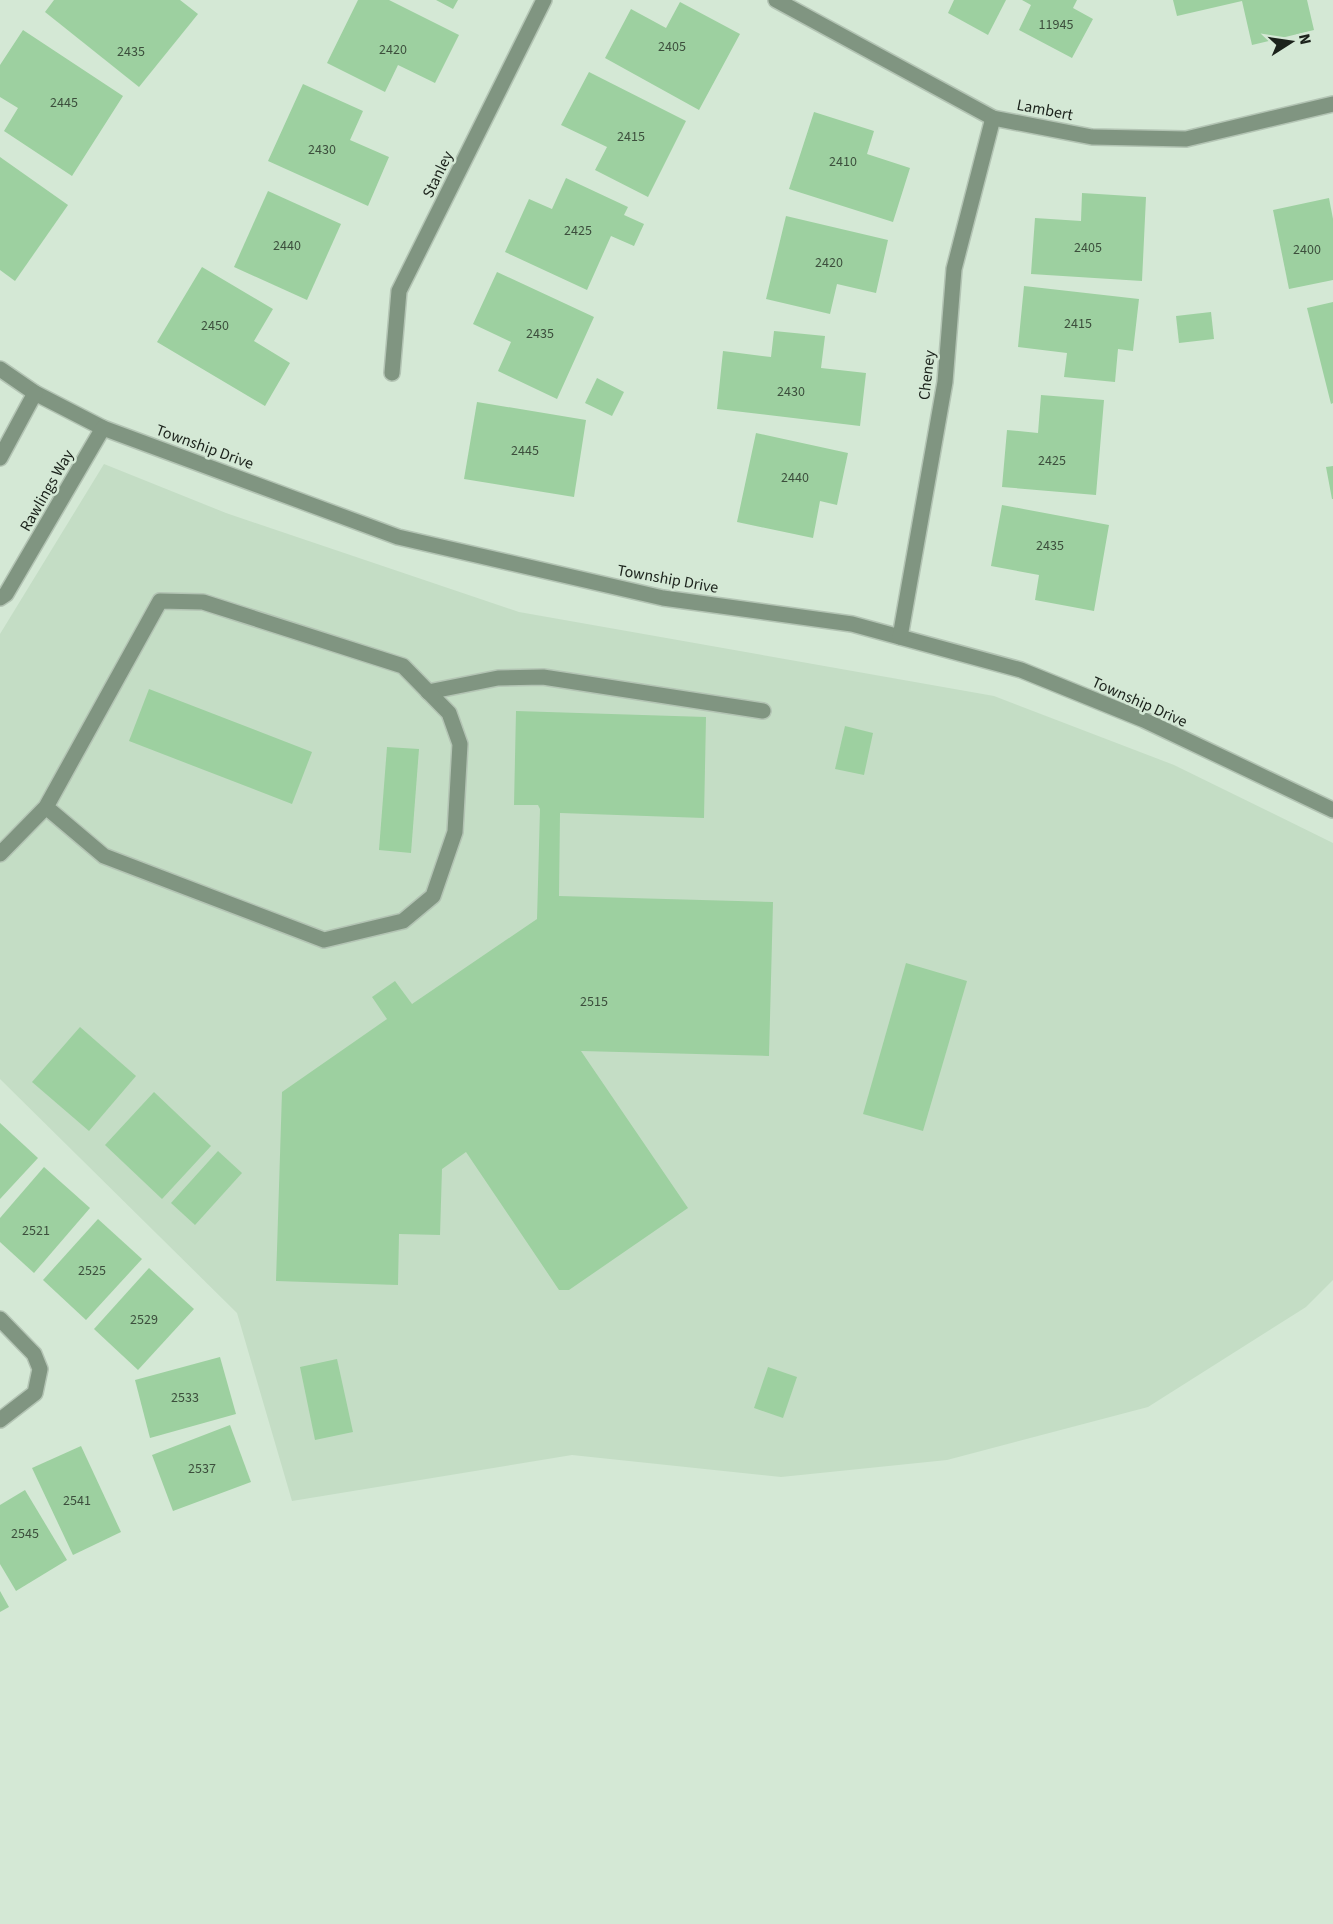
<svg xmlns="http://www.w3.org/2000/svg" width="1333" height="1924" font-family="'Source Sans 3',sans-serif">
  <style>
    .built { fill: #c4ddc5 }
    .building { fill: #9dd0a0 }
    .lines { fill: none; stroke-linecap: round; stroke-linejoin: round }
    .lane-casing { stroke: #b3c4b4; stroke-width: 18 }
    .street-casing { stroke: #b3c4b4; stroke-width: 18 }
    .lane { stroke: #809581; stroke-width: 15 }
    .street { stroke: #809581; stroke-width: 15 }
    .labels { text-anchor: middle; stroke-width: 5; stroke-linejoin: round; paint-order: stroke }
    .number-label { font-size: 14px; fill: #3c4e3c }
    .street-label { font-size: 16px; fill: #1b221b; stroke: #d4e8d5 }
  </style>
  <rect width="100%" height="100%" fill="#d4e8d5"/>
  <polygon class="built" points="104,464 226,513 519,612 994,696 1174,765 1333,843 1333,1280 1306,1307 1148,1407 947,1460 781,1477 572,1455 292,1501 237,1313 0,1079 0,634"/>
  <g class="building">
    <polygon points="54,0 180,0 198,14 139,87 45,12"/>
    <polygon points="358,0 389,0 459,35 435,83 398,65 385,92 327,63"/>
    <polygon points="436,0 458,0 453,9"/>
    <polygon points="954,0 1006,0 988,35 948,13"/>
    <polygon points="1022,0 1077,0 1073,8 1093,19 1072,58 1019,30 1031,5"/>
    <polygon points="1173,0 1307,0 1314,30 1252,45 1242,1 1177,16"/>
    <polygon points="680,2 740,34 699,110 605,58 631,9 666,28"/>
    <polygon points="23,30 123,96 72,176 4,131 18,108 0,97 0,65"/>
    <polygon points="589,72 686,121 648,197 595,170 607,147 561,125"/>
    <polygon points="303,84 363,111 350,140 389,157 368,206 268,161"/>
    <polygon points="814,112 874,131 867,154 910,168 893,222 789,189"/>
    <polygon points="0,157 68,205 15,281 0,270"/>
    <polygon points="566,178 628,207 624,215 644,224 634,246 611,236 587,290 505,252 529,199 552,209"/>
    <polygon points="268,191 341,224 307,300 234,267"/>
    <polygon points="1082,193 1146,197 1142,281 1031,274 1035,218 1081,221"/>
    <polygon points="1329,198 1333,219 1333,280 1289,289 1273,210"/>
    <polygon points="786,216 888,240 876,293 837,284 830,314 766,299"/>
    <polygon points="202,267 273,309 254,341 290,363 265,406 157,342"/>
    <polygon points="497,272 594,317 557,399 498,371 511,342 473,324"/>
    <polygon points="1024,286 1139,299 1133,351 1118,349 1115,382 1064,377 1067,353 1018,347"/>
    <polygon points="1333,302 1333,403 1331,404 1307,308"/>
    <polygon points="1211,312 1214,339 1179,343 1176,316"/>
    <polygon points="774,331 825,336 821,368 866,373 860,426 717,409 723,351 771,357"/>
    <polygon points="597,378 624,392 612,416 585,403"/>
    <polygon points="1041,395 1104,400 1096,495 1002,487 1007,430 1038,433"/>
    <polygon points="477,402 586,420 574,497 464,479"/>
    <polygon points="756,433 848,453 837,505 820,501 813,538 737,522"/>
    <polygon points="1333,466 1333,499 1332,499 1326,467"/>
    <polygon points="1002,505 1109,525 1094,611 1035,600 1039,575 991,566"/>
    <polygon points="149,689 312,752 292,804 129,741"/>
    <polygon points="516,711 706,717 704,818 560,813 559,896 773,902 769,1056 581,1051 688,1208 569,1290 559,1290 466,1152 442,1169 440,1235 399,1234 398,1285 276,1281 282,1092 387,1019 372,997 395,981 412,1004 537,919 540,809 538,805 514,805"/>
    <polygon points="845,726 873,733 864,775 835,769"/>
    <polygon points="387,747 419,749 411,853 379,850"/>
    <polygon points="906,963 967,981 923,1131 863,1114"/>
    <polygon points="80,1027 136,1076 89,1131 32,1082"/>
    <polygon points="154,1092 211,1146 162,1199 105,1145"/>
    <polygon points="0,1123 38,1158 0,1199"/>
    <polygon points="218,1151 242,1173 195,1225 171,1203"/>
    <polygon points="44,1167 90,1208 34,1273 0,1242 0,1218"/>
    <polygon points="98,1219 142,1259 86,1320 43,1280"/>
    <polygon points="149,1268 194,1309 138,1370 94,1329"/>
    <polygon points="220,1357 236,1414 150,1438 135,1380"/>
    <polygon points="337,1359 353,1432 315,1440 300,1367"/>
    <polygon points="768,1367 797,1377 783,1418 754,1408"/>
    <polygon points="230,1425 251,1482 173,1511 152,1455"/>
    <polygon points="81,1446 121,1532 73,1555 32,1468"/>
    <polygon points="25,1490 67,1560 16,1591 0,1564 0,1505"/>
    <polygon points="0,1591 9,1607 0,1612"/>
  </g>
  <g class="lines">
    <defs>
      <g id="lane">
        <polyline points="428,692 498,678 543,677 763,711"/>
        <polyline points="0,854 46,807 160,601 203,602 403,666 449,713 460,744 455,832 433,896 403,921 324,940 104,856 46,807"/>
      </g>
      <g id="street">
        <polyline points="776,0 993,118 1092,137 1186,139 1333,104"/>
        <polyline points="0,369 35,393 103,428 398,537 663,598 852,624 1021,670 1144,720 1333,810"/>
        <polyline points="392,373 399,291 544,0"/>
        <polyline points="0,458 35,393"/>
        <polyline points="0,598 6,594 103,428"/>
        <polyline points="900,637 945,382 954,269 993,118"/>
        <polyline points="0,1319 34,1354 40,1369 35,1393 0,1420"/>
      </g>
    </defs>
    <use href="#lane" class="lane-casing"/>
    <use href="#street" class="street-casing"/>
    <use href="#lane" class="lane"/>
    <use href="#street" class="street"/>
  </g>
  <g class="labels">
    <g class="number-label">
      <text x="1056" y="29">11945</text>
      <text x="672" y="51">2405</text>
      <text x="393" y="54">2420</text>
      <text x="131" y="56">2435</text>
      <text x="64" y="107">2445</text>
      <text x="631" y="141">2415</text>
      <text x="322" y="154">2430</text>
      <text x="843" y="166">2410</text>
      <text x="578" y="235">2425</text>
      <text x="287" y="250">2440</text>
      <text x="1088" y="252">2405</text>
      <text x="1307" y="254">2400</text>
      <text x="829" y="267">2420</text>
      <text x="1078" y="328">2415</text>
      <text x="215" y="330">2450</text>
      <text x="540" y="338">2435</text>
      <text x="791" y="396">2430</text>
      <text x="525" y="455">2445</text>
      <text x="1052" y="465">2425</text>
      <text x="795" y="482">2440</text>
      <text x="1050" y="550">2435</text>
      <text x="594" y="1006">2515</text>
      <text x="36" y="1235">2521</text>
      <text x="92" y="1275">2525</text>
      <text x="144" y="1324">2529</text>
      <text x="185" y="1402">2533</text>
      <text x="202" y="1473">2537</text>
      <text x="77" y="1505">2541</text>
      <text x="25" y="1538">2545</text>
    </g>
    <g class="street-label">
      <text transform="translate(1045 109) rotate(11)" y="6">Lambert</text>
      <text transform="translate(437 174) rotate(-64)" y="6">Stanley</text>
      <text transform="translate(926 375) rotate(-83)" y="6">Cheney</text>
      <text transform="translate(205 446) rotate(20)" y="6">Township Drive</text>
      <text transform="translate(46 490) rotate(-60)" y="6">Rawlings Way</text>
      <text transform="translate(668 578) rotate(10)" y="6">Township Drive</text>
      <text transform="translate(1140 701) rotate(24)" y="6">Township Drive</text>
    </g>
  </g>
  <g transform="translate(1291 42) rotate(78)" stroke="#d4e8d5" stroke-width="4.5" paint-order="stroke">
  <path d="M0-4.5L10 22L0 15L-10 22Z" fill="#1b221b"/>
  <text y="-9" font-size="16" font-weight="bold" text-anchor="middle" fill="#1b221b">N</text>
  </g>
</svg>
